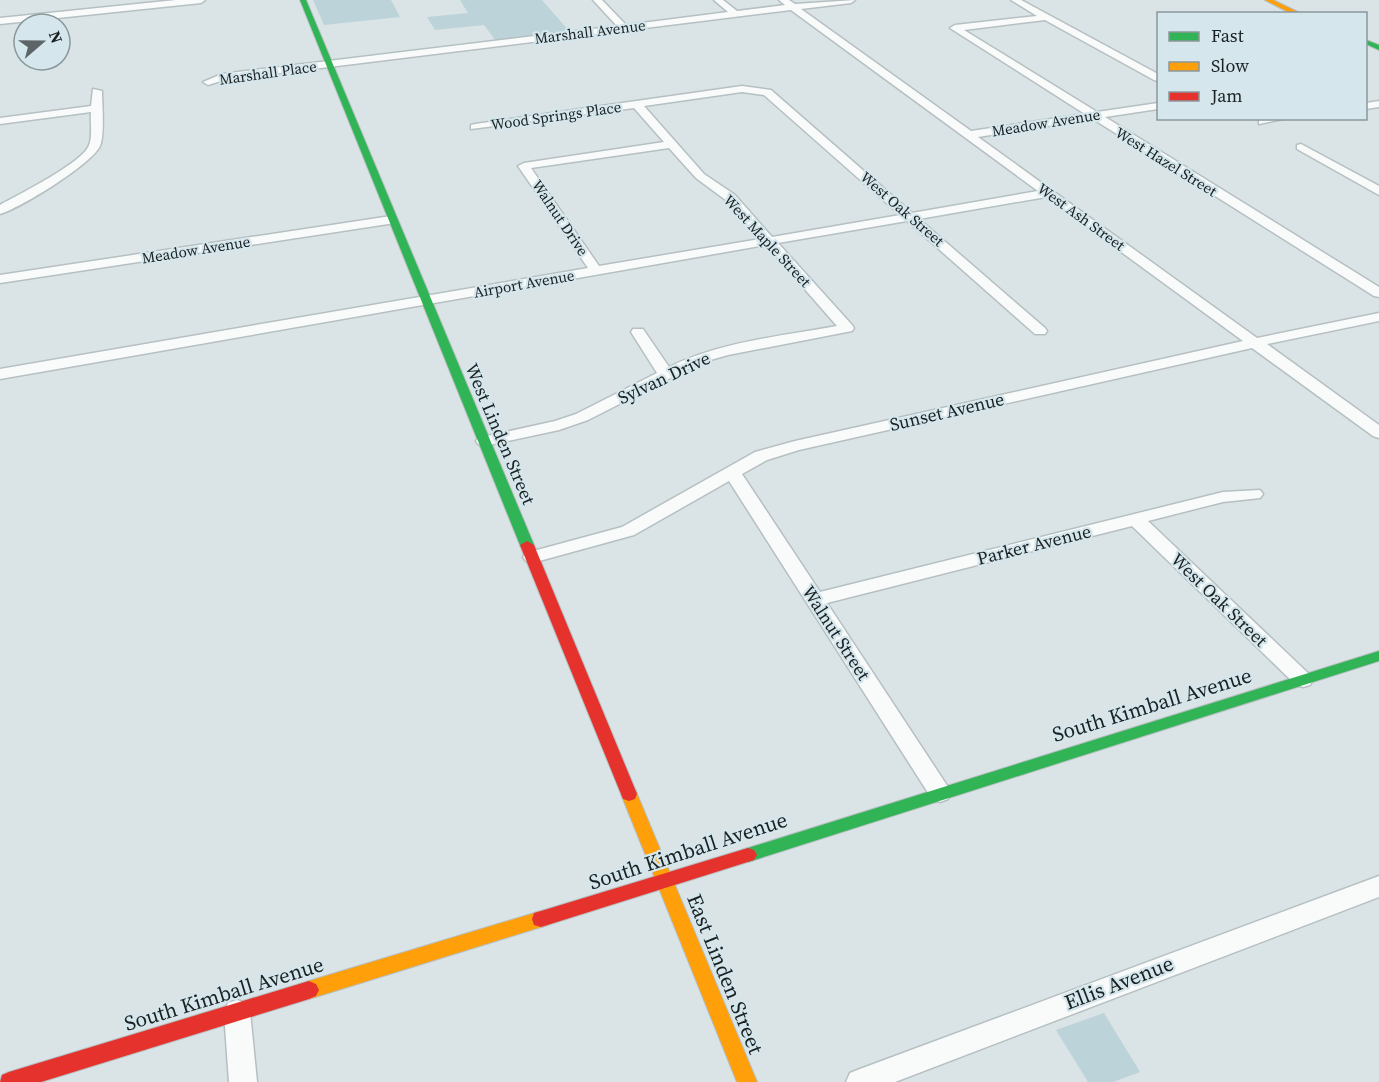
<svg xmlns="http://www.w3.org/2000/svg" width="1379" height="1082" font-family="'Source Serif 4',serif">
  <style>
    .green { fill: #bbd3d9 }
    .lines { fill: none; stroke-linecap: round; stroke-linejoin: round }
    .street-casing { stroke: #b6bfc1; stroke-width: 3 }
    .fast-casing { stroke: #b6bfc1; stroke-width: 2 }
    .slow-casing { stroke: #b6bfc1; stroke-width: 2 }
    .jam-casing { stroke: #b6bfc1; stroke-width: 2 }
    .street { fill: #f9fbfb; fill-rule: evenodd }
    .fast { fill: #30b455; fill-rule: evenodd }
    .slow { fill: #ff9f0a; fill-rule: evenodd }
    .jam { fill: #e5322d; fill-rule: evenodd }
    .labels { text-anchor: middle; stroke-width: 4.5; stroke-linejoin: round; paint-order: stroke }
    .far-street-label { font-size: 15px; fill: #1a2123; stroke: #d5e7ec }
    .street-label { font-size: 18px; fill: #1a2123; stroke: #d5e7ec }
    .near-street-label { font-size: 21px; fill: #1a2123; stroke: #d5e7ec }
  </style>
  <rect width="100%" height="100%" fill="#dae4e7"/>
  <g class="green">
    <polygon points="313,0 391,0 400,17 324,25"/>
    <polygon points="460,0 542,0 569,31 496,41 484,25 435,30 427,17 468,13"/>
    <polygon points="1104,1013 1140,1072 1113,1082 1088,1082 1056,1030"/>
  </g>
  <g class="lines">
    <defs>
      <g id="street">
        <polygon points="176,0 205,0 201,3 0,24 0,18"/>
        <path d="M593,0H602L626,25L728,12L714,0H723L737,11L785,5L779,0H789L795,4L855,0L851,3L801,9L971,131L1085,114L950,28L955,25L1037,16L1011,0H1021L1158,74V81L1154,80L1045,20L964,30L1097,112L1158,103V109L1105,117L1379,287V297L1374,296L1093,119L978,137L1257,338L1379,313V321L1267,344L1379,425V438L1373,436L1252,348L799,450L767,460L742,474L820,592L1223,492L1260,490L1263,494L1260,498L1223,502L1148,521L1310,675L1313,680L1310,685L1303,687L1296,685L1132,526L827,603L948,787L951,793L948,799L940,802L932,799L729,481L634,535L532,563L526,561L523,557L526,553L622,527L755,452L795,441L1243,341L1046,197L919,219L1045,328L1047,331L1045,334H1035L907,221L778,243L852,325L854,328L852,331L728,355L700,363L588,420L559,430L484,446L478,444L476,441L478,438L555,421L576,414L657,373L631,332L633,329H643L669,367C720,342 781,336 837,326L766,245L0,379V369L588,268L518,166L524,163L664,142L634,108L471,129V125L475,124L742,86L771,90L912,213L1038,191L791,10L224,80L208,85L203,82L222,74L617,26ZM742,92L764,95L900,215L772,237L735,195L704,174L644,106ZM669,148L696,178L727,201L760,239L599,266L531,168Z"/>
        <path d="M93,89L102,91C102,104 105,135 100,146C91,165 20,208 0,214V205C18,195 84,162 89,145C93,136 90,122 91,112L0,124V118L91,106Z"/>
        <polygon points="1379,101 1379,107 1366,109 1366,103"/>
        <polygon points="1264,118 1287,118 1259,124 1259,120"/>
        <polygon points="1301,144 1379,186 1379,195 1297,149 1297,145"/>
        <polygon points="391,216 395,217 397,220 395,223 0,283 0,275"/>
        <polygon points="1379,876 1379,897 895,1082 846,1082 850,1073 860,1069"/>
        <polygon points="237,1000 246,1003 250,1012 257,1082 229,1082 224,1012 228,1003"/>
      </g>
      <g id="fast">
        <polygon points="300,0 306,0 534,545 532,548 522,548 520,545"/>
        <polygon points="1366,40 1379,45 1379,50 1366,44"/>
        <polygon points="1379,651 1379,661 748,862 742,860 739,855 742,850 748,848"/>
      </g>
      <g id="slow">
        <polygon points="1265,0 1273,0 1302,14 1292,14"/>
        <polygon points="629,787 635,789 637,794 757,1082 737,1082 621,794 623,789"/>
        <polygon points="541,911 548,913 550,919 548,925 541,927 309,999 302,996 299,990 302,984 309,981"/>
      </g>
      <g id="jam">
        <polygon points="527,541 534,545 637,794 635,799 629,801 623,799 621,794 520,545"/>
        <polygon points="748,848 754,850 757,855 754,860 541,927 534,925 532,919 534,913 541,911"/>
        <polygon points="309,981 316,984 319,990 316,996 309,999 41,1082 0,1082 2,1075 9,1072"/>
      </g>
    </defs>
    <use href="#street" class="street-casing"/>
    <use href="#fast" class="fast-casing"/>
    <use href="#slow" class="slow-casing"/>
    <use href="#jam" class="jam-casing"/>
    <use href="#street" class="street"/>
    <use href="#fast" class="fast"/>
    <use href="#slow" class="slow"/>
    <use href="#jam" class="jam"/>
  </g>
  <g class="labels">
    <g class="far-street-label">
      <text transform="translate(590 32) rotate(-7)" y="5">Marshall Avenue</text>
      <text transform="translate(268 73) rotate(-8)" y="5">Marshall Place</text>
      <text transform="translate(556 116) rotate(-8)" y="5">Wood Springs Place</text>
      <text transform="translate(1046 123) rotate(-9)" y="5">Meadow Avenue</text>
      <text transform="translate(1166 162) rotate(32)" y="5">West Hazel Street</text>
      <text transform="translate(902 209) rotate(41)" y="5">West Oak Street</text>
      <text transform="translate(1081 217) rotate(36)" y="5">West Ash Street</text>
      <text transform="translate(560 218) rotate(56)" y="5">Walnut Drive</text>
      <text transform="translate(767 241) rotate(47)" y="5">West Maple Street</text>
      <text transform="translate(196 250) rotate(-9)" y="5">Meadow Avenue</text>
      <text transform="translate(524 284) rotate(-10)" y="5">Airport Avenue</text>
    </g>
    <g class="street-label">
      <text transform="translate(664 378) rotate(-25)" y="6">Sylvan Drive</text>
      <text transform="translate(947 412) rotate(-13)" y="6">Sunset Avenue</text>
      <text transform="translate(500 434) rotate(67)" y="6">West Linden Street</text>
      <text transform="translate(1034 545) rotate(-14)" y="6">Parker Avenue</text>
      <text transform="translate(1219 600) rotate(44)" y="6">West Oak Street</text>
      <text transform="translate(836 633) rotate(57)" y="6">Walnut Street</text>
    </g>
    <g class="near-street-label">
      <text transform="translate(1152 705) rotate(-17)" y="7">South Kimball Avenue</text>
      <text transform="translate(688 851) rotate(-18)" y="7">South Kimball Avenue</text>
      <text transform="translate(725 974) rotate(68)" y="7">East Linden Street</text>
      <text transform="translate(1119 983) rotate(-21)" y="7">Ellis Avenue</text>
      <text transform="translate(224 994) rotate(-17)" y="7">South Kimball Avenue</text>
    </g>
  </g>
  <rect x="1157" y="12" width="210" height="108" fill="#d5e7ec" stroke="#8a989c" stroke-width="1.5"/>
  <rect x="1169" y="32" width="30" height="9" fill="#30b455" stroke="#8a989c" stroke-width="1.5"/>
  <text x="1211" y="42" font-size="18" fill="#1a2123">Fast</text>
  <rect x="1169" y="62" width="30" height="9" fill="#ff9f0a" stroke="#8a989c" stroke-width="1.5"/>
  <text x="1211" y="72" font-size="18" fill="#1a2123">Slow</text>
  <rect x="1169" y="92" width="30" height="9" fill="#e5322d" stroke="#8a989c" stroke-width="1.5"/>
  <text x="1211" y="102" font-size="18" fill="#1a2123">Jam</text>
  <g transform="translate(42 42) rotate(70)"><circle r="28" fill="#d5e7ec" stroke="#8a989c" stroke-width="1.5"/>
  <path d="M0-4.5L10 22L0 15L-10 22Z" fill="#5d6568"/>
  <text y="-9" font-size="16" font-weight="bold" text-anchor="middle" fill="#1a2123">N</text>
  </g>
</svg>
